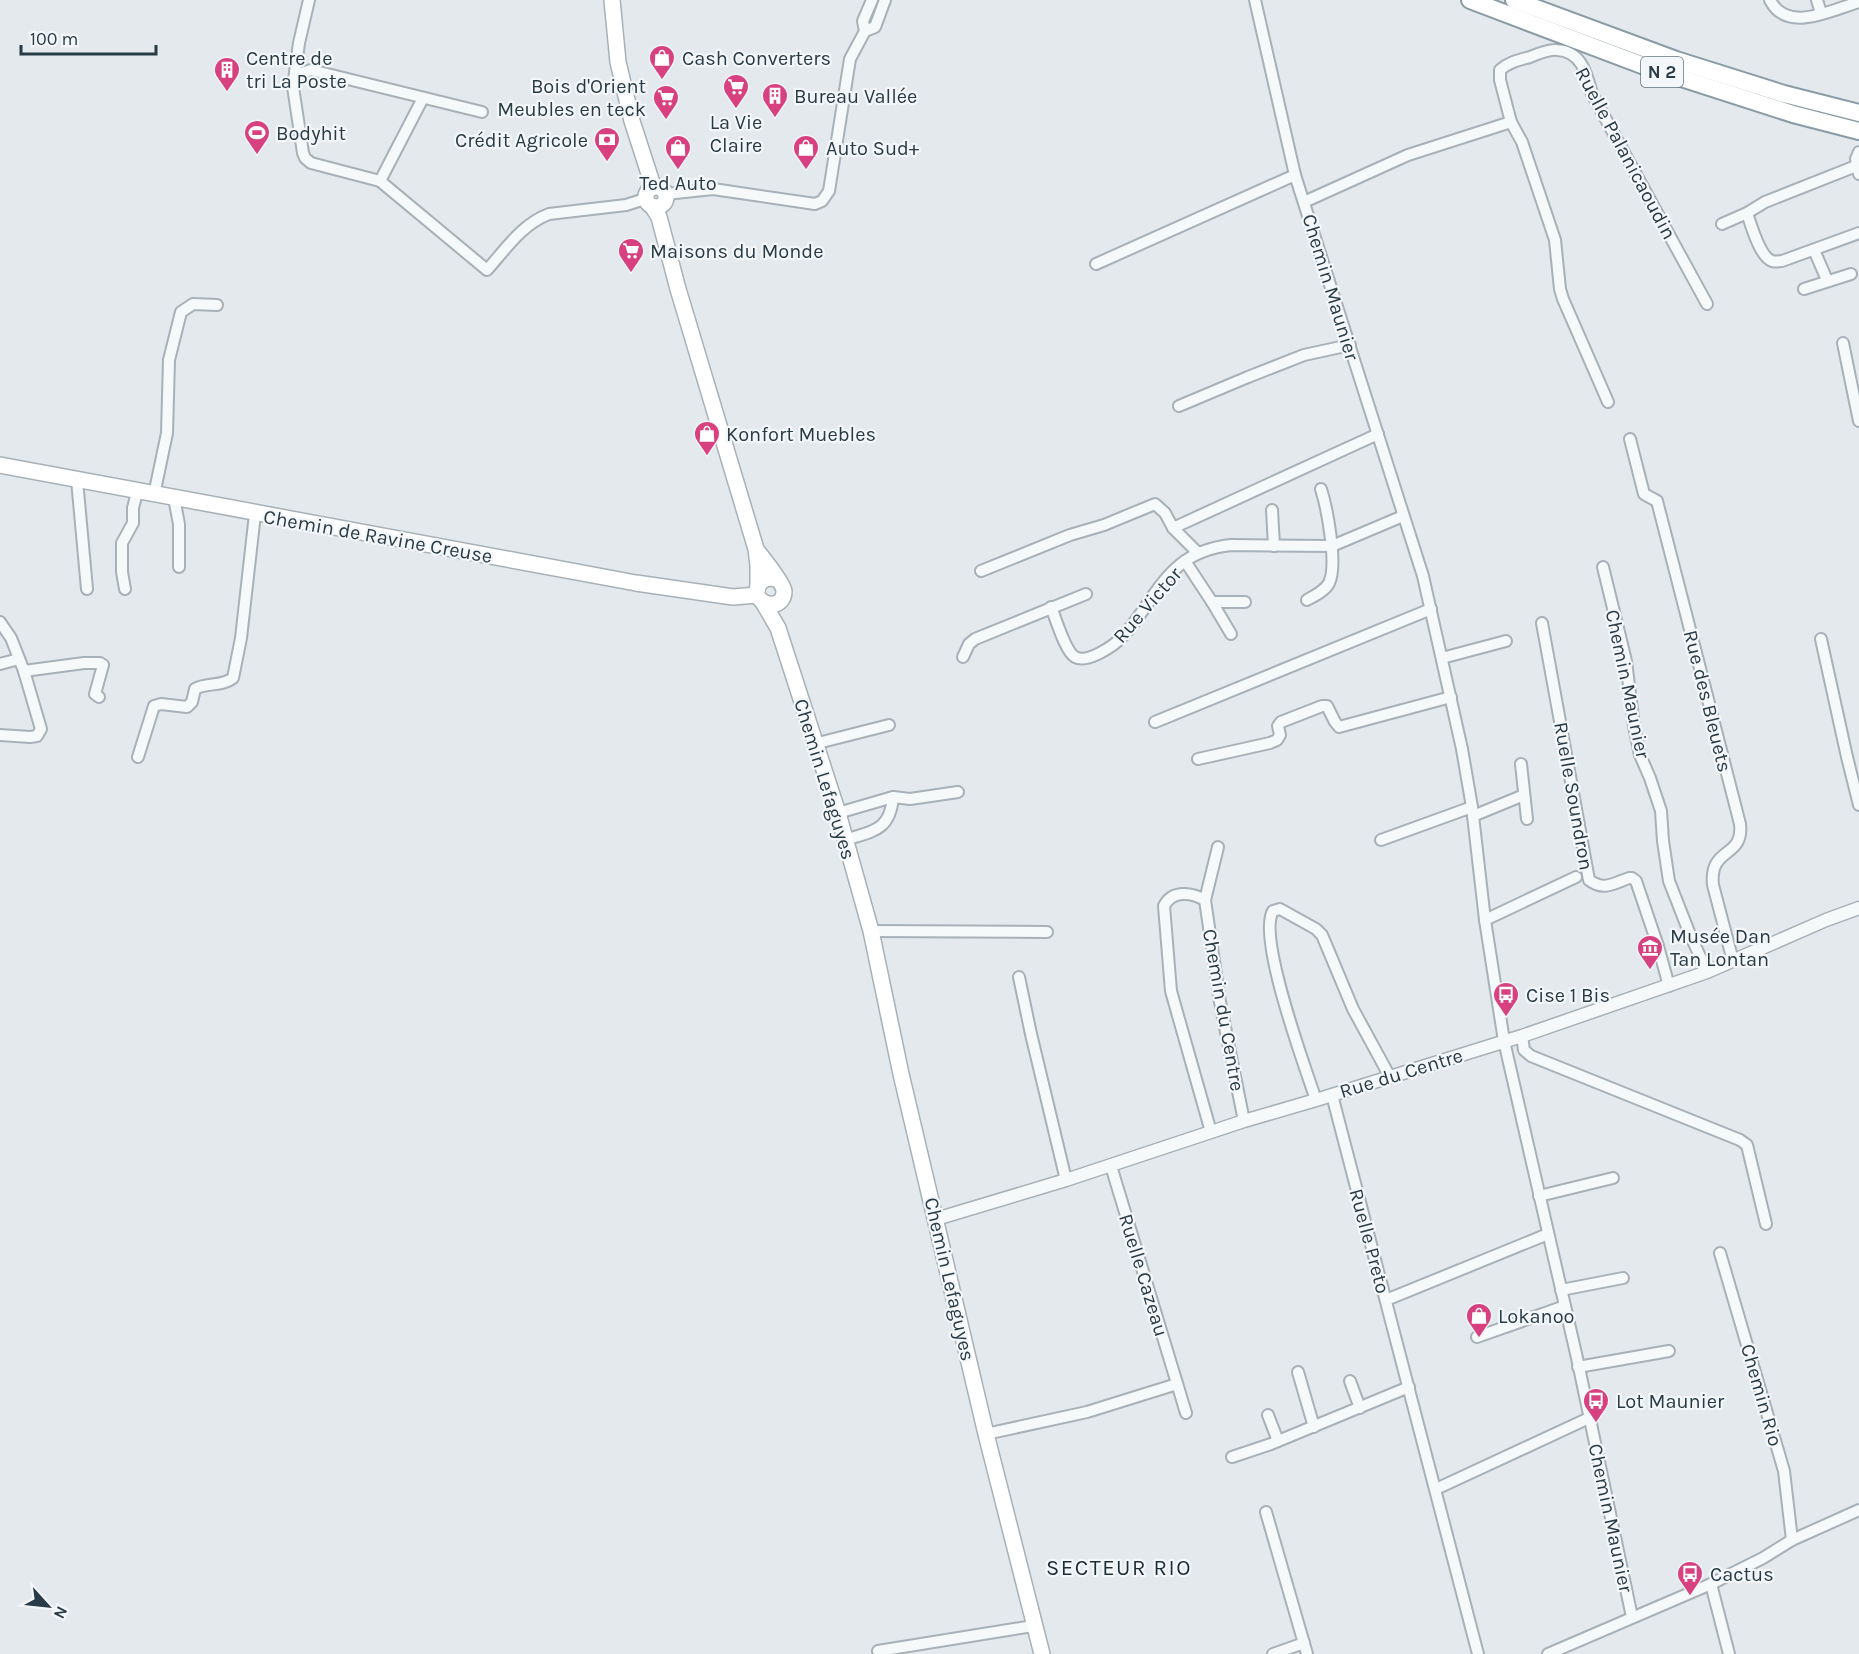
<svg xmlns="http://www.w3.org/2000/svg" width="1859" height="1654" font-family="Karla,sans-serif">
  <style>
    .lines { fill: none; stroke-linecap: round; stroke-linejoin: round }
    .minor-casing { stroke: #a7b1b7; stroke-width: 14 }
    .tertiary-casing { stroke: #a7b1b7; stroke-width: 15 }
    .secondary-casing { stroke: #a7b1b7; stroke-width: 18 }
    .trunk-casing { stroke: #899ba4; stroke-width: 20 }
    .minor { stroke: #f6f9fa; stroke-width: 10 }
    .tertiary { stroke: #f6f9fa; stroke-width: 12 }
    .secondary { stroke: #fff; stroke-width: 15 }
    .trunk { stroke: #fff; stroke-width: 16 }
    .labels { text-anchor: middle; stroke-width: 4.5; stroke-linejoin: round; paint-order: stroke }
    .shield { fill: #f3f7f9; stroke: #66737c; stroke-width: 1.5 }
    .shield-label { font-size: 18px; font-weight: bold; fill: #293b46 }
    .poi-label { font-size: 20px; fill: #293b46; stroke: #f3f7f9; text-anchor: start }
    .street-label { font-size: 20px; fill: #293b46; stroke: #f3f7f9 }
    .quarter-label { font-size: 22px; letter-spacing: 1.5px; fill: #1b2c37; stroke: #f3f7f9 }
  </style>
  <rect width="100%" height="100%" fill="#e3e9ec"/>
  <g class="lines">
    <defs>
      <g id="minor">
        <path d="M309,0L299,43L293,87L303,153L305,158L311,163L380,181L487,270C505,250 522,224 549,214L626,205L645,199"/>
        <polyline points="1255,0 1295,175 1423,576 1462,749 1472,807 1485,920 1504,1041 1577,1358 1632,1617"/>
        <path d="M1770,0C1787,34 1831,10 1859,2"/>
        <polyline points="1817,0 1821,13"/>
        <polyline points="865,31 875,27 885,0"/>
        <polyline points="294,79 299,74 311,70 482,112"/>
        <polyline points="1859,152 1856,159 1859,174"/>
        <polyline points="380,181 423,98"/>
        <polyline points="666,194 713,189 815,204 822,201 829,191 850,59 865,31 863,21 872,0"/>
        <polyline points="1304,202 1408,155 1511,122"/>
        <path d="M1747,213C1751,225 1760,257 1772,261C1775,262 1779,261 1782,261L1859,233"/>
        <polyline points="1722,224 1747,213 1765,202 1856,166"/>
        <polyline points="1814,250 1827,280"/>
        <polyline points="1096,264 1295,175"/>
        <polyline points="1804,289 1851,274"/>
        <polyline points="1843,343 1859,421"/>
        <path d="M1608,402L1563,299L1560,289L1555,240L1522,142L1511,122L1500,80V70C1509,62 1519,60 1530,57C1537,54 1549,49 1557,50C1582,51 1587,75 1592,94L1707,304"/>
        <polyline points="1179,406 1248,377 1304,355 1350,345"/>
        <path d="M1630,439L1644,494L1657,501L1740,824C1744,859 1709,846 1713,885L1733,961"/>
        <polyline points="77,480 87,589"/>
        <polyline points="154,495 167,433 169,360 181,312 193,304 217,305"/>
        <polyline points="174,498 179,524 179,567"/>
        <polyline points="1272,510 1274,546"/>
        <polyline points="1173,528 1378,434"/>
        <polyline points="1185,561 1212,602 1231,634"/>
        <polyline points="1603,567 1626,661 1634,726 1640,755 1650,778 1661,811 1663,841 1669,881 1689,932 1707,972"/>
        <polyline points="981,571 1070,535 1104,525 1155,504 1165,513 1173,528 1198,553"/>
        <polyline points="125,589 122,572 122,543 133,523 133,508 137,492"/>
        <path d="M1307,600C1314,596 1325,591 1329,583C1338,565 1327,508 1321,489"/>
        <polyline points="1212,602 1245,602"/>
        <path d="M1051,607C1056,619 1065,651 1075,657C1087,664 1114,646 1123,636C1144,614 1156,584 1181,564C1196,552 1213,547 1231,545L1332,546L1403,516"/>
        <polyline points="0,622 11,638 24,671 41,729 37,736 30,737 0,735"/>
        <path d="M1542,623L1589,880C1604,891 1612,884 1629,878H1632L1636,881L1658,946L1669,986"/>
        <polyline points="1821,639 1847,757 1859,805"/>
        <polyline points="963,657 969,644 975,639 1086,594"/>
        <polyline points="1442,658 1506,641"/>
        <polyline points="0,664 19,659"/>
        <polyline points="24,671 84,663 100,663 103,665 95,694 99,697"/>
        <polyline points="1155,722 1431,609"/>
        <polyline points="814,744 889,725"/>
        <path d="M138,757L154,706L161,704L187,707L192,702L195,689C206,682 222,687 233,678L241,638L255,514"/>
        <polyline points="1198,759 1270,743 1277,740 1280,735 1278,726 1281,722 1322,706 1327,706 1335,722 1339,727 1451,697"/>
        <polyline points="1521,764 1527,819"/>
        <polyline points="838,813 893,797 910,799 958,792"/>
        <polyline points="1473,816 1524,795"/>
        <path d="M845,840C873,831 890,831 893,797"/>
        <polyline points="1381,840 1472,807"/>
        <polyline points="1218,847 1205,900 1220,1002 1244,1121"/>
        <path d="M1205,900C1191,892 1172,890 1164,906L1171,991L1211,1132"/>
        <polyline points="1485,920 1576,877"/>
        <polyline points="871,931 1047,932"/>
        <polyline points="1019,977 1031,1034 1066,1180"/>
        <polyline points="1522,1036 1524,1050 1531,1056 1740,1140 1747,1145 1766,1224"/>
        <polyline points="1332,1095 1478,1654"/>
        <path d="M1316,1100C1305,1067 1257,937 1273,911L1280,909L1316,929L1322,935L1353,1009L1390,1077"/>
        <polyline points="1111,1166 1186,1413"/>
        <polyline points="1539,1196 1613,1178"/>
        <polyline points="1720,1253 1784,1471 1792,1540"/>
        <polyline points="1561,1290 1623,1278"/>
        <polyline points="1386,1300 1548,1234"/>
        <polyline points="1477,1337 1565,1306"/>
        <polyline points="1578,1367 1669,1351"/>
        <polyline points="1298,1372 1314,1427"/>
        <polyline points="1350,1381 1360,1408"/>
        <polyline points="1268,1415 1278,1441"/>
        <polyline points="986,1434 1087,1412 1177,1384"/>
        <polyline points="1232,1457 1271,1444 1409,1387"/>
        <polyline points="1436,1489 1589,1418"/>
        <polyline points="1266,1512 1307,1654"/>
        <polyline points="1711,1584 1729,1654"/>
        <polyline points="878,1651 1033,1626"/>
        <polyline points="1273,1654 1304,1643"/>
        <polyline points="1548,1654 1711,1584 1763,1558 1792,1540 1859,1510"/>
      </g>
      <polyline id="tertiary" points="936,1219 1066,1180 1244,1121 1316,1100 1522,1036 1707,972 1826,920 1859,908"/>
      <g id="secondary">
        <polyline points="612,0 618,62 632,121 653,186"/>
        <circle cx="656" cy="197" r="10"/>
        <polyline points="652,206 659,217 678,289 756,549 758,565 758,585"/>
        <polyline points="0,465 636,583 733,597 757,595"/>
        <path d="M758,552C763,558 784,585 784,591C784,608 764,608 757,595C756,582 765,576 777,579"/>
        <polyline points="764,604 778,628 838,813 871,931 901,1074 986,1434 1042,1654"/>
      </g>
      <g id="trunk">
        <polyline points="1470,0 1647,67 1793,114 1859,131"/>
        <polyline points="1514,0 1676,60 1784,94 1859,113"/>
      </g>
    </defs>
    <use href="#minor" class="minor-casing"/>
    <use href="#tertiary" class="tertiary-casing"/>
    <use href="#secondary" class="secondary-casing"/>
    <use href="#trunk" class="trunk-casing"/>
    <use href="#minor" class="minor"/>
    <use href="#tertiary" class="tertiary"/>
    <use href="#secondary" class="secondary"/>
    <use href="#trunk" class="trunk"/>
  </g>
  <defs>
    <symbol id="shop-pin" viewBox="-11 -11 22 30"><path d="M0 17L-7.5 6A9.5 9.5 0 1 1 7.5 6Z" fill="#d84180" stroke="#f3f7f9"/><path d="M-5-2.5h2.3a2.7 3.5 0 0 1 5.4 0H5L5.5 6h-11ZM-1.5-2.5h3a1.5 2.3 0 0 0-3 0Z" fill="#fff"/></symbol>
    <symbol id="building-pin" viewBox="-11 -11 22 30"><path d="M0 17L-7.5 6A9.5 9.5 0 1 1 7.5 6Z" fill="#d84180" stroke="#f3f7f9"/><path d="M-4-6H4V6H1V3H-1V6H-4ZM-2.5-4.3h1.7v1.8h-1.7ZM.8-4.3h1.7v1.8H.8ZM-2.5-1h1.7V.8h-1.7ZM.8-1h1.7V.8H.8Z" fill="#fff"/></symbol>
    <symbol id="supermarket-pin" viewBox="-11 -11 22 30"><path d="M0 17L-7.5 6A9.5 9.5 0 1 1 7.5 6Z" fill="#d84180" stroke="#f3f7f9"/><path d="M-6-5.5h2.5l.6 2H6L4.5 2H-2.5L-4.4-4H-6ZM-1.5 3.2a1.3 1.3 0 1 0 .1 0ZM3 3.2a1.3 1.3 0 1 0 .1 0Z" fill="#fff"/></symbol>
    <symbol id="stadium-pin" viewBox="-11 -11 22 30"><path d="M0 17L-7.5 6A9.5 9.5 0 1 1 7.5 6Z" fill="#d84180" stroke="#f3f7f9"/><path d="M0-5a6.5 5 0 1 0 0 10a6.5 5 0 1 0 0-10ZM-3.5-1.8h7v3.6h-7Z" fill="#fff"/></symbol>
    <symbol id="bank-pin" viewBox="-11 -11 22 30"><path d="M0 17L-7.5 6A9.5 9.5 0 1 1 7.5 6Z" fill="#d84180" stroke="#f3f7f9"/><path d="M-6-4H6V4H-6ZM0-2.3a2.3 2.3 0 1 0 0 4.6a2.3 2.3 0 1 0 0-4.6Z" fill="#fff"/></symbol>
    <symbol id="museum-pin" viewBox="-11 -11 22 30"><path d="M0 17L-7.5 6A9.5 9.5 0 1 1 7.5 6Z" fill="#d84180" stroke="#f3f7f9"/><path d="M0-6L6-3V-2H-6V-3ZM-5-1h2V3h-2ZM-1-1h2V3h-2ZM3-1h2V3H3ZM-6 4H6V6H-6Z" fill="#fff"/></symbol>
    <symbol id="bus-pin" viewBox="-11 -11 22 30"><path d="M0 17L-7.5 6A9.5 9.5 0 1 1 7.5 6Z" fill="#d84180" stroke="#f3f7f9"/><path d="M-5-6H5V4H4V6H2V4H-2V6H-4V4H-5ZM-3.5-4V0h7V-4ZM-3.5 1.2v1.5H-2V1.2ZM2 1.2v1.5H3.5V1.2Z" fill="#fff"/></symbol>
  </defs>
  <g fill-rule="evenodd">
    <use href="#shop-pin" x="647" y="43" width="30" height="40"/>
    <use href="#building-pin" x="212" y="55" width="30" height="40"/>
    <use href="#supermarket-pin" x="721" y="72" width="30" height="40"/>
    <use href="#building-pin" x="760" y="81" width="30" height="40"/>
    <use href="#supermarket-pin" x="651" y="83" width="30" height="40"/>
    <use href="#stadium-pin" x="242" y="118" width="30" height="40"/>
    <use href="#bank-pin" x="592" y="125" width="30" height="40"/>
    <use href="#shop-pin" x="663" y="133" width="30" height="40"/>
    <use href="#shop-pin" x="791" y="133" width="30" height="40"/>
    <use href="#supermarket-pin" x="616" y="236" width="30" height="40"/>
    <use href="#shop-pin" x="692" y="419" width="30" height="40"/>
    <use href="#museum-pin" x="1635" y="933" width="30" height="40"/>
    <use href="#bus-pin" x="1491" y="980" width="30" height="40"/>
    <use href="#shop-pin" x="1464" y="1301" width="30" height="40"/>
    <use href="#bus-pin" x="1581" y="1386" width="30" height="40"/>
    <use href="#bus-pin" x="1675" y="1559" width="30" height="40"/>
  </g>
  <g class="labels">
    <rect class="shield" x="1641" y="57" width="42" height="30" rx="4.5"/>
    <g class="shield-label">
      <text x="1662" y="78">N 2</text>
    </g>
    <g class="poi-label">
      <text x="246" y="65">Centre de<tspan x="246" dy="23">tri La Poste</tspan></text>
      <text x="682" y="65">Cash Converters</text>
      <text x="646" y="93" text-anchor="end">Bois d'Orient<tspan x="646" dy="23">Meubles en teck</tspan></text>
      <text x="794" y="103">Bureau Vallée</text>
      <text x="736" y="129" text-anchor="middle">La Vie<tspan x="736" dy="23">Claire</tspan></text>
      <text x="276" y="140">Bodyhit</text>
      <text x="588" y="147" text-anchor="end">Crédit Agricole</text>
      <text x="826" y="155">Auto Sud+</text>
      <text x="678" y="190" text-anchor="middle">Ted Auto</text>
      <text x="650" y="258">Maisons du Monde</text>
      <text x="726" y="441">Konfort Muebles</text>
      <text x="1670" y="943">Musée Dan<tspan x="1670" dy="23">Tan Lontan</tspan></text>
      <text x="1526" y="1002">Cise 1 Bis</text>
      <text x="1498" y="1323">Lokanoo</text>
      <text x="1616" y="1408">Lot Maunier</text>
      <text x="1710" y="1581">Cactus</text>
    </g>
    <g class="street-label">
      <text transform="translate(1626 153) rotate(62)" y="7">Ruelle Palanicaoudin</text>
      <text transform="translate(1331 287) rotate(73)" y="7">Chemin Maunier</text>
      <text transform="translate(378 536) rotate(10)" y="7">Chemin de Ravine Creuse</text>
      <text transform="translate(1147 605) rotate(-49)" y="7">Rue Victor</text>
      <text transform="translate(1628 684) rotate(78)" y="7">Chemin Maunier</text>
      <text transform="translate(1708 701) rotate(76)" y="7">Rue des Bleuets</text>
      <text transform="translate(825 779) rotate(73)" y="7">Chemin Lefaguyes</text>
      <text transform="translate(1574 796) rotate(80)" y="7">Ruelle Soundron</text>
      <text transform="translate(1224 1010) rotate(80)" y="7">Chemin du Centre</text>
      <text transform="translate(1401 1073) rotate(-17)" y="7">Rue du Centre</text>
      <text transform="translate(1370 1241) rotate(75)" y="7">Ruelle Preto</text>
      <text transform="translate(1144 1275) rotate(73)" y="7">Ruelle Cazeau</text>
      <text transform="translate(950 1279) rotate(77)" y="7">Chemin Lefaguyes</text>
      <text transform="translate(1762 1395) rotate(74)" y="7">Chemin Rio</text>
      <text transform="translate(1611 1518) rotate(78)" y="7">Chemin Maunier</text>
    </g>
    <g class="quarter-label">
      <text x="1119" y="1575">SECTEUR RIO</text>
    </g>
  </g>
  <g transform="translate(48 1606) rotate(117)" stroke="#f3f7f9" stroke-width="4.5" paint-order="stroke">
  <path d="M0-4.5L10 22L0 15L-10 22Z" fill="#293b46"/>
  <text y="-9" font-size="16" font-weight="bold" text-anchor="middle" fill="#293b46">N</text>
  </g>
  <path d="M21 45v9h135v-9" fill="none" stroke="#293b46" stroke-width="3"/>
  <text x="30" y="45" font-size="18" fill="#293b46" stroke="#f3f7f9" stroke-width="4.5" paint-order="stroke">100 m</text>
</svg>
